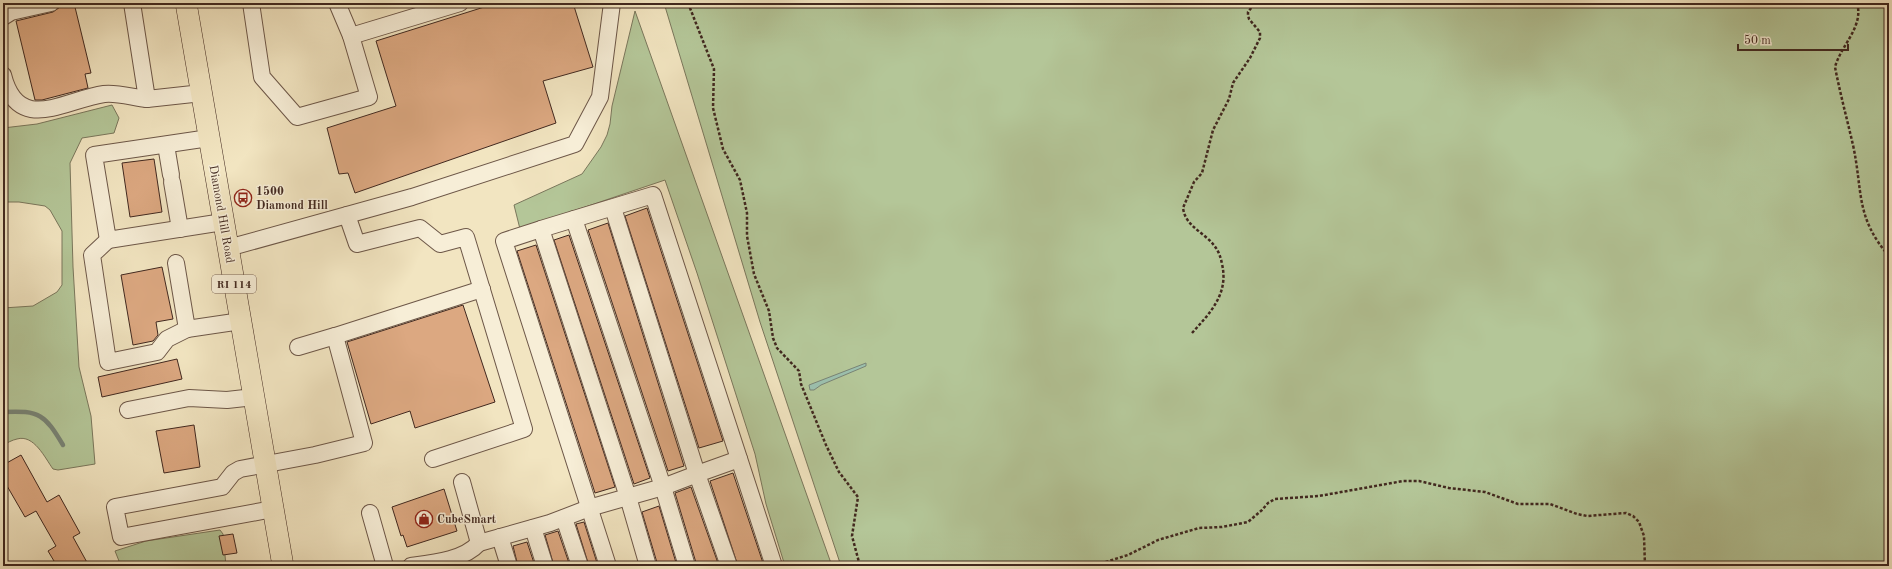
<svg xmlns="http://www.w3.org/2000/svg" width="1892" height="569" font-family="'Old Standard TT',serif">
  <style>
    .green { fill: #b4c698; stroke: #7a775c }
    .water { fill: #9cc0ae; stroke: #788375 }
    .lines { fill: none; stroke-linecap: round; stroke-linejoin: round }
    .stream { stroke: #788375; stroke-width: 4.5 }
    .building { fill: #dca881; stroke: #41281f }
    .minor-casing { stroke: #6d5748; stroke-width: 18 }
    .major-casing { stroke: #41281f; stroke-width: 22 }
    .path { stroke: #41281f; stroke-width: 2.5; stroke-dasharray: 3 2; stroke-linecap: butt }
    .minor { stroke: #f7eed7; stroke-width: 16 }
    .major { stroke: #f2e5c1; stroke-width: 21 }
    .labels { text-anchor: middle; stroke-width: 3; stroke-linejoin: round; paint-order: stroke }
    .shield { fill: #f7eed7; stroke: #786356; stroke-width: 1 }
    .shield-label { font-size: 11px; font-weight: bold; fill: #41281f }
    .poi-label { font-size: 12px; font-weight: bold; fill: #41281f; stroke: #f7eed7; text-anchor: start }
    .street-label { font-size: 12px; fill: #41281f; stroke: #f7eed7 }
  </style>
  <rect width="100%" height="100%" fill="#f2e5c1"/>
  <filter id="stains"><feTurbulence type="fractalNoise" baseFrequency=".005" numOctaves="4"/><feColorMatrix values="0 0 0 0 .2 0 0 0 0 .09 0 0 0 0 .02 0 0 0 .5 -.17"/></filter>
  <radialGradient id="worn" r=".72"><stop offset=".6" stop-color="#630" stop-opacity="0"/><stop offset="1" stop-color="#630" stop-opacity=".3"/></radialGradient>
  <g class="green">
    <polygon points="664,3 1889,3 1889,566 841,566 760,322"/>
    <polygon points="635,11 832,566 785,566 766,504 755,454 697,273 665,180 520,229 514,205 582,174 601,147 607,135 610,124 612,106"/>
    <path d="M112,105L119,118L114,133L82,138L70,163L73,267L79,367L91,416L95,464L58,470L53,469C45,458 34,434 17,439C12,440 7,443 3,445V308L33,306L57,292L62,285V231L50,210L45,206L19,202H3V128L37,124Z"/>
    <polygon points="220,530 223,534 226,566 121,566 115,551 146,541"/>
  </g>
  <polygon class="water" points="866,363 866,366 821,385 814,390 810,390 809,385"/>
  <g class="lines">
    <path class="stream" d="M3,412C40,410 45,415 63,445"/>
  </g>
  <g class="building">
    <polygon points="74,3 91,73 85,74 88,88 42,100 35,100 16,21 53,12 60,7"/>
    <polygon points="497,3 573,3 593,67 543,81 556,123 355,193 348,173 339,174 327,128 396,106 376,41"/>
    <polygon points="154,159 162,212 130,217 122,163"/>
    <polygon points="647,208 723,441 699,448 625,216"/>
    <polygon points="608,223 684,466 668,471 588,230"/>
    <polygon points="569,235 650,478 634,484 554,240"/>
    <polygon points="536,245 615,487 595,493 517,251"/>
    <polygon points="162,267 173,319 156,322 158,335 153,341 133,345 121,275"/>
    <polygon points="463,305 495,402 415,428 410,411 371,424 347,342"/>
    <polygon points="177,359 182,379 102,397 98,377"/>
    <polygon points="194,425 200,467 164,473 156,431"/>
    <polygon points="21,455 47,502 59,495 80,533 73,537 89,566 57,566 48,551 56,546 36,511 25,517 3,479 3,465"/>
    <polygon points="733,473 764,566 738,566 710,481"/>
    <polygon points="691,487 719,566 697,566 675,493"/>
    <polygon points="444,489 457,531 407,547 403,535 401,536 392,507"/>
    <polygon points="659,506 677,566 658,566 642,512"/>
    <polygon points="584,522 598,566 589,566 576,524"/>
    <polygon points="558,531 570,566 554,566 545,535"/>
    <polygon points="233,534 237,553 223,555 219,536"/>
    <polygon points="527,542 535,566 518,566 513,546"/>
  </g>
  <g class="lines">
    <defs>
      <g id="minor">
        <polyline points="132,3 147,99 202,93"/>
        <polyline points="251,3 262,77 297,117 369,97 351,36 337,3"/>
        <polyline points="3,17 11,12 51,3"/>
        <polyline points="351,36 460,3"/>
        <path d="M3,75C18,135 64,100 104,94C116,92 135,98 147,99"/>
        <polyline points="209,138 94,155 108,240 223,222"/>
        <polyline points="166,145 171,175"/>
        <polyline points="172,182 180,229"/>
        <polyline points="347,215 357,244 420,228 440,244 466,237 524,429 433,459"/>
        <polyline points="574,219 663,487 687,566"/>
        <polyline points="541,229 504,241 608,566"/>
        <polyline points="108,240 92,255 108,362 157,352 167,339 187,329"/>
        <polyline points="228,248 412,197 575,144 600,97 612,3"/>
        <polyline points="176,263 187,329 241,321"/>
        <polyline points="298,347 335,336"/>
        <polyline points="128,410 189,398 227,400 254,397"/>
        <polyline points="273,509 121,537 115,507 222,487 233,473 240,469 315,455 364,443 335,336 482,289"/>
        <polyline points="370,513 385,566"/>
        <polyline points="564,518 580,566"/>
        <polyline points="533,528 545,566"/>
        <polyline points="500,537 509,566"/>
        <polyline points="479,543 550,523 589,508 663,487 697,474 613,208"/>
        <path d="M411,566C434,563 464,560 479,543L462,482"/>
        <polyline points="648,566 628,497 541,229 653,195 774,566"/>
        <polyline points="729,566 697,474 739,459"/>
      </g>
      <polyline id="major" points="186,3 283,566"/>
    </defs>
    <use href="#minor" class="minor-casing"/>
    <use href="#major" class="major-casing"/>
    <g class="path">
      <polyline points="688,3 714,69 713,108 723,149 740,180 747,213 747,236 754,274 769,311 773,338 777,348 799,371 801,384 826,445 839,472 858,497 852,536 860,566"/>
      <path d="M1857,3C1864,27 1841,45 1835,67C1840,93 1847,119 1853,145C1863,191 1855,217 1889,256"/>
      <path d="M1192,333C1210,313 1229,294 1222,264C1220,253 1216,246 1207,238C1197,229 1185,223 1183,208L1194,182L1202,173L1213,130L1229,99L1233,83L1250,58L1260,38V32L1249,19L1248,15V12L1255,3"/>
      <path d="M1889,429C1885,442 1885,451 1889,464"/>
      <polyline points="1081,566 1099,564 1128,555 1158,540 1199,528 1222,527 1248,522 1262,510 1268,503 1275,499 1319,496 1403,481 1419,481 1449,488 1485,492 1518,504 1550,504 1577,514 1587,516 1626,513 1633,516 1639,522 1644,536 1645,566"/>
    </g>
    <use href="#minor" class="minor"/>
    <use href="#major" class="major"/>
  </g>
  <defs>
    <symbol id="bus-ring" viewBox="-11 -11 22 22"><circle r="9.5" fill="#f7eed7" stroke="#8f2418" stroke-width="1.5"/><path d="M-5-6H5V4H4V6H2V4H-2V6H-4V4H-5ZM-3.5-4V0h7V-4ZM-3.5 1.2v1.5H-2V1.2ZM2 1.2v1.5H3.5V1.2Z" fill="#8f2418"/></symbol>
    <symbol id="shop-ring" viewBox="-11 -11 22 22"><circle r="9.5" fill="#f7eed7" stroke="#8f2418" stroke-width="1.5"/><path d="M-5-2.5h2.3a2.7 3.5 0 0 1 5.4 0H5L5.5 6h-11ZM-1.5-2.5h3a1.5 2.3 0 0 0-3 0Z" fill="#8f2418"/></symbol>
  </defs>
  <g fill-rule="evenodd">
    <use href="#bus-ring" x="233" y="188" width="20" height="20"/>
    <use href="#shop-ring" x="414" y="509" width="20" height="20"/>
  </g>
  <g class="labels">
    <rect class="shield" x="212" y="275" width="44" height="18" rx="3"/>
    <g class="shield-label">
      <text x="234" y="288">RI 114</text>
    </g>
    <g class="poi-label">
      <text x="256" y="195">1500<tspan x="256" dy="14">Diamond Hill</tspan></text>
      <text x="437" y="523">CubeSmart</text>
    </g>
    <g class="street-label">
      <text transform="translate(222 214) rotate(80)" y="4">Diamond Hill Road</text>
    </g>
  </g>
  <rect width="1892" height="569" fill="none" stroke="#f2e5c1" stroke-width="16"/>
  <rect x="4" y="4" width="1884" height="561" fill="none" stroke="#41281f" stroke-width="2"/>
  <rect x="8" y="8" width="1876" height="553" fill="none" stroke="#41281f"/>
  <path d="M1738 44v6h110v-6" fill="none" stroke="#41281f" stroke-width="2"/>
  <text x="1744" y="44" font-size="12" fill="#41281f" stroke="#f7eed7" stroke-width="3" paint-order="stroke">50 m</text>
  <rect width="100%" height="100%" filter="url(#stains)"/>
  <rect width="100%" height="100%" fill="url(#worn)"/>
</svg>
